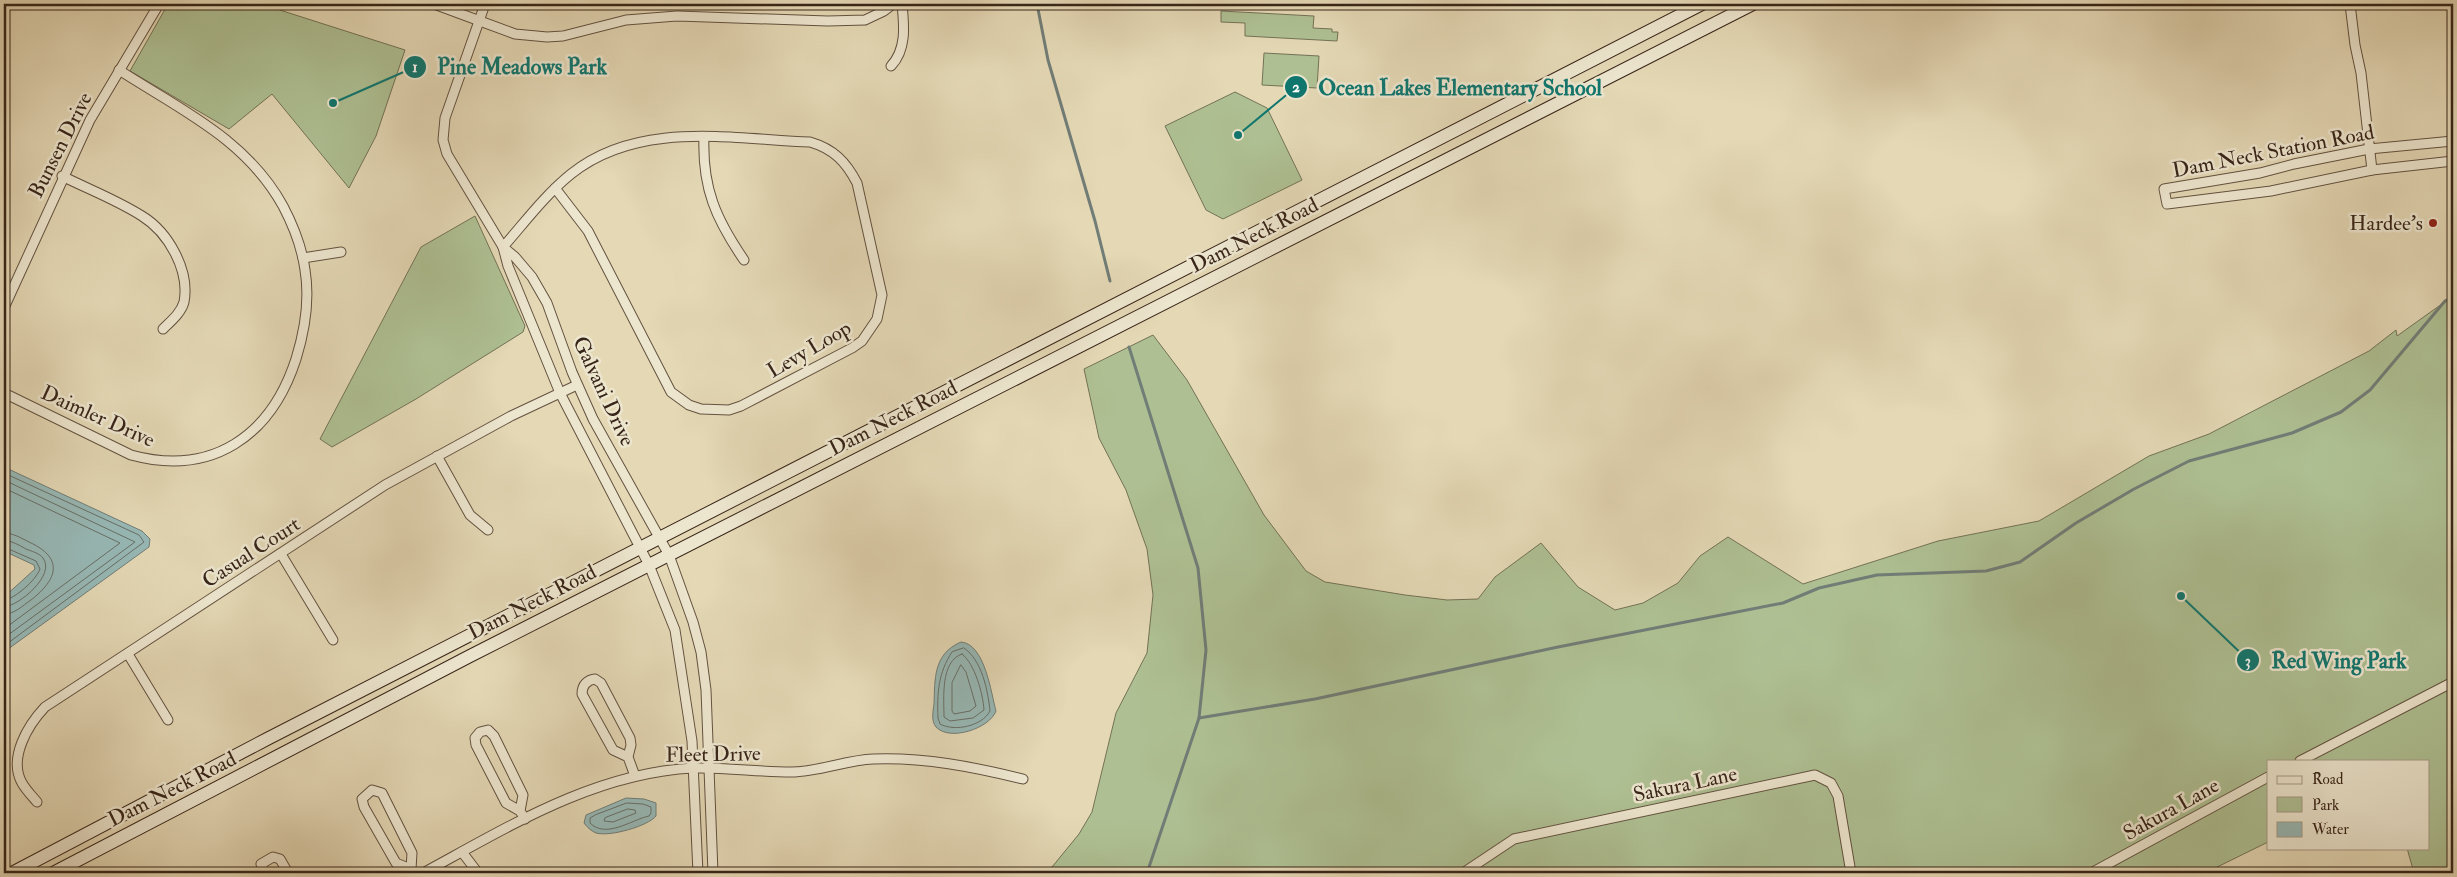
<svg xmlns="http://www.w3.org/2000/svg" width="2457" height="877" font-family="'IM FELL Double Pica',serif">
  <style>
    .green { fill: #aec093; stroke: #737256 }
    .water { fill: #97b8b5; stroke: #717d77 }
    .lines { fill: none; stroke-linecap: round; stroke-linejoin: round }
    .shore { stroke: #686e67; stroke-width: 1 }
    .stream { stroke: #717d77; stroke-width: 3 }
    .street-casing { stroke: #635240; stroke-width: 11 }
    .secondary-casing { stroke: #382519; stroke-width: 14 }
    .street { stroke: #ede6cf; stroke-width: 9 }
    .secondary { stroke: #ede6cf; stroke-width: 12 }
    .poi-dot { fill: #8f2418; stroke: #ede6cf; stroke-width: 2 }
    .labels { text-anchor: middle; stroke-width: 5; stroke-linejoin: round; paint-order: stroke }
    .street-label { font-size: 21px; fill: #382519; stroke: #ede6cf }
    .poi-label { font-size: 21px; fill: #382519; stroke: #ede6cf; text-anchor: end }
    .leader { fill: none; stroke: #0f766e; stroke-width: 2 }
    .callout-dot { fill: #0f766e; stroke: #ede6cf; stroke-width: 2 }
    .mark-label { font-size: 15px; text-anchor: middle; font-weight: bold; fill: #fff }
    .callout-label { font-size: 22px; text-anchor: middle; font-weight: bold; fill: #0f766e; stroke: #ede6cf; stroke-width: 5; stroke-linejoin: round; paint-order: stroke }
  </style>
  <rect width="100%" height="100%" fill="#e4d8b5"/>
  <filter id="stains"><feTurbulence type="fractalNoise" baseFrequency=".004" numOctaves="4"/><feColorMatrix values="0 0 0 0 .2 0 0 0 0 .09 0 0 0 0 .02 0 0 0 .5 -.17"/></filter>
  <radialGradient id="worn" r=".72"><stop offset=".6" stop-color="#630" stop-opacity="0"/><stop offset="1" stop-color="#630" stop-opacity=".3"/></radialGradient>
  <g class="green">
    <polygon points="168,4 261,4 405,50 376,136 349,188 272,94 229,129 130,71"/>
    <polygon points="1221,11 1314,16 1313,28 1332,29 1332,32 1338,32 1337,41 1245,36 1245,23 1221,22"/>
    <polygon points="1264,53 1319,56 1317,88 1262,85"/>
    <polygon points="1235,92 1267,108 1302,180 1223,219 1206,210 1165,126"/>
    <polygon points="475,216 525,326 523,332 416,399 332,447 320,439 421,247"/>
    <polygon points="2453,296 2453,873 2414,873 2407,848 2428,848 2428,761 2268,761 2268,842 2205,873 1041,873 1052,867 1079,834 1092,812 1116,713 1147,653 1153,595 1147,549 1126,490 1099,438 1084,369 1153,335 1187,380 1264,515 1306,571 1325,582 1405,595 1447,600 1478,599 1495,577 1541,543 1578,587 1615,610 1643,603 1678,583 1700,556 1728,537 1803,584 1938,541 2039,521 2149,456 2209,434 2369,351 2396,330 2397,336"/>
  </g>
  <g class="water">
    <polygon points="4,467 142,531 150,539 149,547 4,652 4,597 35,569 34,565 4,551"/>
    <path d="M961,642C985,644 991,693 996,711C990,728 950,742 936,727C931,721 933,711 934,704C935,679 933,654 961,642Z"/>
    <path d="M626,798L644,799L656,803V816C648,826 610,837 596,833C591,831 587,827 584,823L586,815Z"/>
  </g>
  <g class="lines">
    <g class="shore">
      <polyline points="4,473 139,535 144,542 4,646"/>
      <polyline points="4,480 135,542 4,638"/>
      <polyline points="4,488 120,543 4,629"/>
      <path d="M4,533C13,533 21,538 29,542C64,558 58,579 31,600C22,606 15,614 4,614"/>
      <path d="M4,540C12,541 19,545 26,549C31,551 39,553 43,558C56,575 19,606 4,607"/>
      <path d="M4,547L36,561L40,569C36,580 15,599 4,600"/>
      <path d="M964,648C982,660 988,691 990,711C982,726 955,732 940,724L938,718C937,694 938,673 952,652Z"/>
      <path d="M962,654C975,664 983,694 984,710L973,718L950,721L944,717C944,699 940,661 962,654Z"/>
      <polygon points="961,665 966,672 976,706 970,711 954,714 952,711 952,683"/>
      <path d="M627,803L643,804L651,807V813L649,816C631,820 606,839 590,823V818L595,815Z"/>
      <polygon points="628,809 635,810 636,813 613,822 604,821 605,818"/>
    </g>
    <g class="stream">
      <polyline points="1037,4 1048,60 1095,221 1110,281"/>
      <polyline points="1129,347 1198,568 1206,650 1199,718 1147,873"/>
      <polyline points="1199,718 1315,699 1558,647 1783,603 1819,588 1877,575 1986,571 2020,562 2076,523 2134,489 2189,461 2292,433 2341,412 2370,390 2445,301 2453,298"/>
    </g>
    <defs>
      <g id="street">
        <polyline points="434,4 515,34 547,37 563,36 626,20 677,16 828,21 865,20 884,11 893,4"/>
        <polyline points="485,4 445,118 443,140 447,154 503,247 515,257 532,277 547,303 572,372 593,419 669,555 693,622 701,652 706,690 713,873"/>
        <polyline points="2350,4 2355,45 2361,73 2372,170"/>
        <path d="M891,66C907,49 904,25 902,4"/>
        <path d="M704,137C702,188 716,219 744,260"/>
        <polyline points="2453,141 2369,149 2294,164 2260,173 2164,189 2167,204 2271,191 2372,170 2453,161"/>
        <path d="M62,176C88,189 117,200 142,216C168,232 190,270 184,302C181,313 171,321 163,329"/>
        <path d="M503,247C525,222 545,195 571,174C638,120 731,139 810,142C834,149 846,162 857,183L882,295L877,319L862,341L852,348L741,406L729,410L701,409L689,405L671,392L588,231L555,188"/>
        <polyline points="503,247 508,266 560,393 649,565 675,630 692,741 698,873"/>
        <polyline points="303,258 341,252"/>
        <polyline points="4,308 90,120 159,4"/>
        <path d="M4,393L131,455C212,477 271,436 296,359C305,330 310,300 305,270C302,248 293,225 283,206C246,139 181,110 119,70"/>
        <polyline points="437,456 470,515 488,530"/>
        <polyline points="281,554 333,640"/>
        <polyline points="128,654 168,720"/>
        <path d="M628,757L613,750L582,694C582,685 587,680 595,679L601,683L630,738L631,745L628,757L635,776"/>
        <polyline points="2300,761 2453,682"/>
        <path d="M37,802C32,796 26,790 22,783C8,758 28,725 45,707L385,485L511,416L577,385"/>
        <polyline points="520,811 523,795 494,736 488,730 480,732 475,738 476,745 506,803 520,811 525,819"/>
        <polyline points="462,852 478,873"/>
        <polyline points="411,869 396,863 364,807 362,799 372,790 382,793 412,853 411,869 413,873"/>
        <polyline points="264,873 261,864 273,857 280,859 288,873"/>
        <path d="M423,873C508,827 594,773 693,768C725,767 758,772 791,772C819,772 846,760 873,759C924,757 974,767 1023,779"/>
        <polyline points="1463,873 1514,839 1815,775 1831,783 1838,796 1851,873"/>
        <polyline points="2091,873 2268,777"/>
      </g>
      <g id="secondary">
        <polyline points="12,873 269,738 1702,4"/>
        <polyline points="53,873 470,656 1753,4"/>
      </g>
    </defs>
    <use href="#street" class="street-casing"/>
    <use href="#secondary" class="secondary-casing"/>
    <use href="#street" class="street"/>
    <use href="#secondary" class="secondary"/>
  </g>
  <circle class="poi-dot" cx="2433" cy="223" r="5"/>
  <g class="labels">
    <g class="street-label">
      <text transform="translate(60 145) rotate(-63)" y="7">Bunsen Drive</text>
      <text transform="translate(2273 151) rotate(-11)" y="7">Dam Neck Station Road</text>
      <text transform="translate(1254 235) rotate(-27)" y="7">Dam Neck Road</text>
      <text transform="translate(809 349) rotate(-30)" y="7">Levy Loop</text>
      <text transform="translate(604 391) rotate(65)" y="7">Galvani Drive</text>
      <text transform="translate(98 416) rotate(24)" y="7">Daimler Drive</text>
      <text transform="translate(893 418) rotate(-27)" y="7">Dam Neck Road</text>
      <text transform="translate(251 552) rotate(-33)" y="7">Casual Court</text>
      <text transform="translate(532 602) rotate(-27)" y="7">Dam Neck Road</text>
      <text transform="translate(713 754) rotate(-1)" y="7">Fleet Drive</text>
      <text transform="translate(1685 784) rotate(-12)" y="7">Sakura Lane</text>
      <text transform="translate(172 789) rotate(-27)" y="7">Dam Neck Road</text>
      <text transform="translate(2171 809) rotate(-29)" y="7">Sakura Lane</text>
    </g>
    <g class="poi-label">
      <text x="2423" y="230">Hardee's</text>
    </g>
  </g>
  <path class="leader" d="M333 103L415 67M1238 135L1296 87M2181 596L2248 660"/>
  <g class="callout-dot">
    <circle cx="333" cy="103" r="5"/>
    <circle cx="1238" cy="135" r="5"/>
    <circle cx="2181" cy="596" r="5"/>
    <circle cx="415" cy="67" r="12"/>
    <circle cx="1296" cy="87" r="12"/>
    <circle cx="2248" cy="660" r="12"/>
  </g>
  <g class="mark-label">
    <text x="415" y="72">1</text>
    <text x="1296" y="92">2</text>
    <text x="2248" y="666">3</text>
  </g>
  <g class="callout-label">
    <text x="522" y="74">Pine Meadows Park</text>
    <text x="1460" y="95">Ocean Lakes Elementary School</text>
    <text x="2339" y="668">Red Wing Park</text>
  </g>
  <rect width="2457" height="877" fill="none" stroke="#e4d8b5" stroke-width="20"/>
  <rect x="5" y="5" width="2447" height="867" fill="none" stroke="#382519" stroke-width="2.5"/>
  <rect x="10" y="10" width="2437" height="857" fill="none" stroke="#382519"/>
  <rect x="2267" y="760" width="162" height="90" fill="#ede6cf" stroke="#a59986"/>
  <rect x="2277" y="776" width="25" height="8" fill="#ede6cf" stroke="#a59986"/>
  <text x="2312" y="784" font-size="15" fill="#382519">Road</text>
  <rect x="2277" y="797" width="25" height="15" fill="#aec093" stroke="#a59986"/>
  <text x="2312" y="810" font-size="15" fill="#382519">Park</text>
  <rect x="2277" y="822" width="25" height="15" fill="#97b8b5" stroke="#a59986"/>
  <text x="2312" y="834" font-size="15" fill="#382519">Water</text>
  <rect width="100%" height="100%" filter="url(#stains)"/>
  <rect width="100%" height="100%" fill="url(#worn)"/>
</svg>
